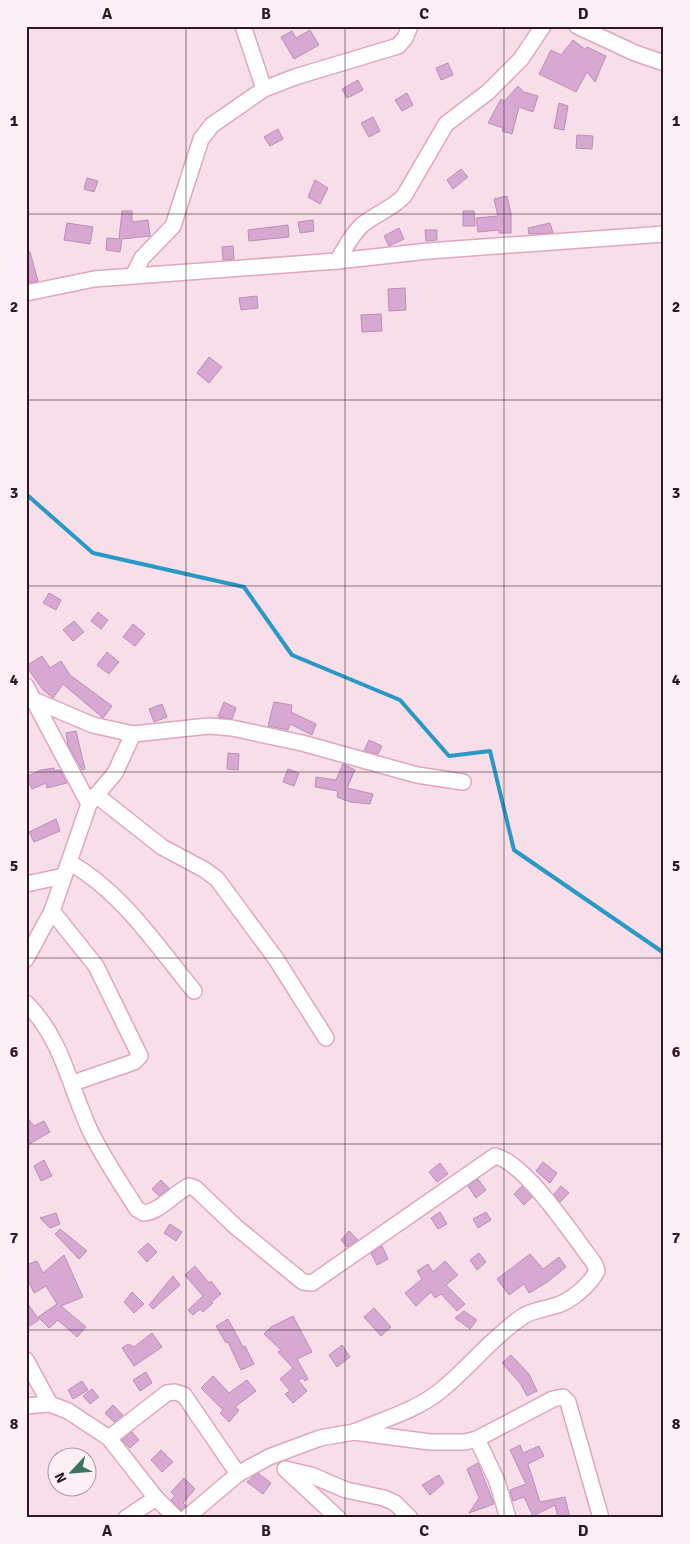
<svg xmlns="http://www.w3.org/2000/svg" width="690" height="1544" font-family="Signika,sans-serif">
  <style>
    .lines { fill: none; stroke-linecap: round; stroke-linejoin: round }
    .stream { stroke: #2898c4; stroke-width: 4 }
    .building { fill: #d7a9d2; stroke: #bb8eb6 }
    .minor-casing { stroke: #e0a6c1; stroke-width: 18 }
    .minor { stroke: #fff; stroke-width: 15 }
    .grid { fill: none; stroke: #2e1923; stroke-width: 1; stroke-opacity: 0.55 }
    .neatline { fill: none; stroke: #2e1923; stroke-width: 2 }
    .grid-label { font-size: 16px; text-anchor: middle; font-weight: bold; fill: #2e1923 }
  </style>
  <rect width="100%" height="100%" fill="#f7dee9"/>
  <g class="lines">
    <polyline class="stream" points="26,494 93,553 244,587 292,655 400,700 449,756 490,751 514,850 664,953"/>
  </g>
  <g class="building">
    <polygon points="310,30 319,45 294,59 281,37 292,31 296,38"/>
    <polygon points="573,40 586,50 587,47 606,56 595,82 587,72 576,92 539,74 551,50 561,55"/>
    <polygon points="448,63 453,75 441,80 436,68"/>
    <polygon points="358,80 363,90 347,98 342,89"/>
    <polygon points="518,86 524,92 538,96 533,112 519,107 512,134 502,131 503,128 488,123 501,99 504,101"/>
    <polygon points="407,93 413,105 402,111 395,100"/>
    <polygon points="559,103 568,106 564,130 554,128"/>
    <polygon points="373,117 380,131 369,137 361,123"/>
    <polygon points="278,129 283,139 270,146 264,137"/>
    <polygon points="577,135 593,136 592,149 576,148"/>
    <polygon points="461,169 468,177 453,189 447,180"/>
    <polygon points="87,178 98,181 94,192 84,189"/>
    <polygon points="315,180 328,188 320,204 308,197"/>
    <polygon points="507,196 511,214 511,233 499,233 499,230 478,232 476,218 498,216 494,199"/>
    <polygon points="122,211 132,211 132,222 148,220 150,236 122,239 120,252 106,250 107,238 119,239"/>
    <polygon points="463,211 474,211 475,226 463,226"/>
    <polygon points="313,220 314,231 300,233 298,222"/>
    <polygon points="67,223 93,227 90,244 64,240"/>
    <polygon points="550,223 553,233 529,234 528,228"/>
    <polygon points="288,225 289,237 249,241 248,230"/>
    <polygon points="399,228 404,239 389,246 384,236"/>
    <polygon points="425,230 437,230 437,240 426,241"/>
    <polygon points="233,246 234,259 223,260 222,247"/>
    <polygon points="26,252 30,252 38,281 26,283"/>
    <polygon points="405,288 406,310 389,311 388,289"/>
    <polygon points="257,296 258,308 241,310 239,298"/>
    <polygon points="381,314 382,331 362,332 361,315"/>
    <polygon points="209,357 222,367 209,383 197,373"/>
    <polygon points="49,593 61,600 56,610 43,603"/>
    <polygon points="98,612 108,620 101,629 91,621"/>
    <polygon points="74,621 84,632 73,641 63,630"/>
    <polygon points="133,624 145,634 135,646 123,637"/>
    <polygon points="107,652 119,662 109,674 97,665"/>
    <polygon points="42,656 50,668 61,661 70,675 112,706 103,718 63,684 53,698 43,690 26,666"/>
    <polygon points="224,702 236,708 232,719 218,717"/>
    <polygon points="274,702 292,705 291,712 316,724 312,735 290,724 288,730 268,726"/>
    <polygon points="162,704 167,717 154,722 149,709"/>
    <polygon points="76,731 85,769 82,770 68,745 66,733"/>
    <polygon points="369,740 382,746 378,754 364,751"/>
    <polygon points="228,753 239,754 238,770 227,769"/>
    <polygon points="343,764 355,770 347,788 373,794 370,804 350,802 337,797 338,791 315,787 316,777 336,780"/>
    <polygon points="54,768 54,771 60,770 67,783 47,788 46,783 32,789 26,777 41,770"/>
    <polygon points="288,769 299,773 294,786 283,782"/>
    <polygon points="56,819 60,831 34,842 29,832"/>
    <polygon points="26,1116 34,1126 44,1121 50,1132 26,1146"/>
    <polygon points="44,1160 52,1176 41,1181 34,1166"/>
    <polygon points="543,1162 557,1173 550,1183 536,1171"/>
    <polygon points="440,1163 448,1174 437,1182 429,1172"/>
    <polygon points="478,1179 486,1190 476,1198 468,1186"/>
    <polygon points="161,1180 169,1188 159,1196 152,1189"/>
    <polygon points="522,1186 532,1197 524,1205 514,1194"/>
    <polygon points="561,1186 569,1193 560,1202 554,1194"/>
    <polygon points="440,1212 447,1224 438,1229 431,1218"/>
    <polygon points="486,1212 491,1220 478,1228 473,1219"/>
    <polygon points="56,1213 60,1224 50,1228 40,1218"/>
    <polygon points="170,1224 182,1232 176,1241 164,1233"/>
    <polygon points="60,1229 87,1251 79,1259 55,1234"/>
    <polygon points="349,1231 358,1240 347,1247 341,1240"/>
    <polygon points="148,1243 157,1252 147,1262 138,1252"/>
    <polygon points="382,1246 388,1259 377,1265 371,1253"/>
    <polygon points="479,1253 486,1262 477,1270 470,1260"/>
    <polygon points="530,1254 543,1269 559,1257 566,1267 546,1283 529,1293 524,1284 509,1295 497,1279"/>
    <polygon points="64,1255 83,1297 61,1306 86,1327 77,1337 58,1320 49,1328 38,1317 57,1304 46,1286 34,1293 26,1276 26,1265 37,1261 43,1273"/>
    <polygon points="445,1261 458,1275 446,1285 465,1304 457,1311 441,1294 435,1298 431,1292 416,1306 405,1293 422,1279 417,1271 428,1264 433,1272"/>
    <polygon points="195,1266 209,1283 211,1281 221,1294 211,1302 213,1303 203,1312 200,1309 193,1315 188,1310 203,1296 185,1275"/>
    <polygon points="173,1276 180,1285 153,1309 149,1305"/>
    <polygon points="132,1292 144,1304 134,1313 124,1302"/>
    <polygon points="26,1301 39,1320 26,1328"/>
    <polygon points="374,1308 391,1327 381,1336 364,1317"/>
    <polygon points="464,1311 477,1320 470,1329 455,1318"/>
    <polygon points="293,1316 312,1352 297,1359 308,1379 305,1381 302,1378 298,1380 307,1391 293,1403 285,1394 290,1391 280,1379 293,1368 278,1352 281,1350 264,1334 271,1327"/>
    <polygon points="228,1319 243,1347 245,1346 254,1364 241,1370 228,1342 226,1343 216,1326"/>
    <polygon points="152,1333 162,1347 134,1366 122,1348 128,1344 134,1347"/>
    <polygon points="342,1345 350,1357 337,1367 329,1355"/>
    <polygon points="511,1355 529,1374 537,1391 527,1396 520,1383 502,1363"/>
    <polygon points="146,1372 152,1383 140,1391 133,1380"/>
    <polygon points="213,1376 229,1393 247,1380 256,1391 235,1407 239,1410 229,1422 220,1413 223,1410 201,1388"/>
    <polygon points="82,1381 88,1390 73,1399 68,1390"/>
    <polygon points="92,1389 99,1397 90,1404 83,1396"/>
    <polygon points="113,1405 123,1415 114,1422 105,1413"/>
    <polygon points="132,1432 139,1440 130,1448 122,1440"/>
    <polygon points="520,1445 523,1453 539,1446 544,1456 528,1464 540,1502 565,1497 570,1518 558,1518 555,1505 533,1516 524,1497 513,1501 510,1490 526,1484 510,1450"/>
    <polygon points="161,1450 173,1462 162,1472 151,1460"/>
    <polygon points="478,1463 494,1504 469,1513 479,1498 467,1469"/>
    <polygon points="258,1473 271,1483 263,1494 247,1482"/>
    <polygon points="439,1475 444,1483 430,1495 422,1485"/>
    <polygon points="184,1478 195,1489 183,1503 186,1506 181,1510 171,1500 175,1496 171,1492"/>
  </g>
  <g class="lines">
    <defs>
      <g id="minor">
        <polyline points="243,26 264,89"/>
        <polyline points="577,26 635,53 664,63"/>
        <path d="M337,261C345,249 351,235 362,225C375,214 392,209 404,196L446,124L488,92L521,59L543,26"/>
        <polyline points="133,276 142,258 173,226 201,139 212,125 264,89 295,77 398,46 405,38 410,26"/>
        <polyline points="26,293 94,279 337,261 428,251 664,234"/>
        <polyline points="26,686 89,804"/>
        <polyline points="26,700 36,701 93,725 133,734 209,726 232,728 302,743 417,775 463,782"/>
        <polyline points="96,795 162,847 205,870 217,879 276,959 326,1038"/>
        <path d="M69,862C122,892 156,945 194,991"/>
        <polyline points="26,884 64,876"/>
        <polyline points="52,911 96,966 140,1056 134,1062 73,1083"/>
        <polyline points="26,959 52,911 89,804 115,773 133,734"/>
        <path d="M26,1003C61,1037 69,1084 88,1126C101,1155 120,1182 137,1209L144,1213C161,1211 173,1194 189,1186L195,1188L236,1227L303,1282L312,1283L495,1156C526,1163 574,1237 594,1263L597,1271C590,1285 569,1303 554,1306C542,1310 532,1310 522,1317C491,1338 469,1368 440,1391C417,1410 382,1420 354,1432"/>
        <polyline points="26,1360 50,1404"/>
        <polyline points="26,1406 50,1404 68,1411 109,1438 156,1498 176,1518"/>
        <polyline points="109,1438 167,1393 175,1392 184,1395 238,1474"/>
        <polyline points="477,1439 497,1481 508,1518"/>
        <polyline points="285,1469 311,1475 346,1490 384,1498 395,1503 410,1518"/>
        <polyline points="286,1470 338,1518"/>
        <polyline points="126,1518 156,1498"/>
        <polyline points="186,1518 238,1474 269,1457 320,1438 354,1432 430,1442 465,1442 477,1439 553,1399 563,1397 568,1402 601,1518"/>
      </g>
    </defs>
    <use href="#minor" class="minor-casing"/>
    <use href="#minor" class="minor"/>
  </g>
  <path class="grid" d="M186,26V1518M345,26V1518M504,26V1518M26,214H664M26,400H664M26,586H664M26,772H664M26,958H664M26,1144H664M26,1330H664"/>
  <rect width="690" height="1544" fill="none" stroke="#fceff5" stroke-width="55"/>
  <g transform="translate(72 1472) rotate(244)"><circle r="24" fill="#fceff5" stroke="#aa99a1"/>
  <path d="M0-4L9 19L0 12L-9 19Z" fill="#387561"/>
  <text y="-8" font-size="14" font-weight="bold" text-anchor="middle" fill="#2e1923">N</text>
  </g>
  <rect x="28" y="28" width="634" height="1488" class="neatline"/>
  <g class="grid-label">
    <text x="107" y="19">A</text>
    <text x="266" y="19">B</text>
    <text x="424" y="19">C</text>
    <text x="583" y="19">D</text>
    <text x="14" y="126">1</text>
    <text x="676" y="126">1</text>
    <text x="14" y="312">2</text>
    <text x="676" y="312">2</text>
    <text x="14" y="498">3</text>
    <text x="676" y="498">3</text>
    <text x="14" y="685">4</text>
    <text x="676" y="685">4</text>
    <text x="14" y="871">5</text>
    <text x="676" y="871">5</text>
    <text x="14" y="1057">6</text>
    <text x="676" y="1057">6</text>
    <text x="14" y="1243">7</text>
    <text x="676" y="1243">7</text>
    <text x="14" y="1429">8</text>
    <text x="676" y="1429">8</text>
    <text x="107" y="1536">A</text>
    <text x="266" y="1536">B</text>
    <text x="424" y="1536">C</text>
    <text x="583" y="1536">D</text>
  </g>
</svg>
